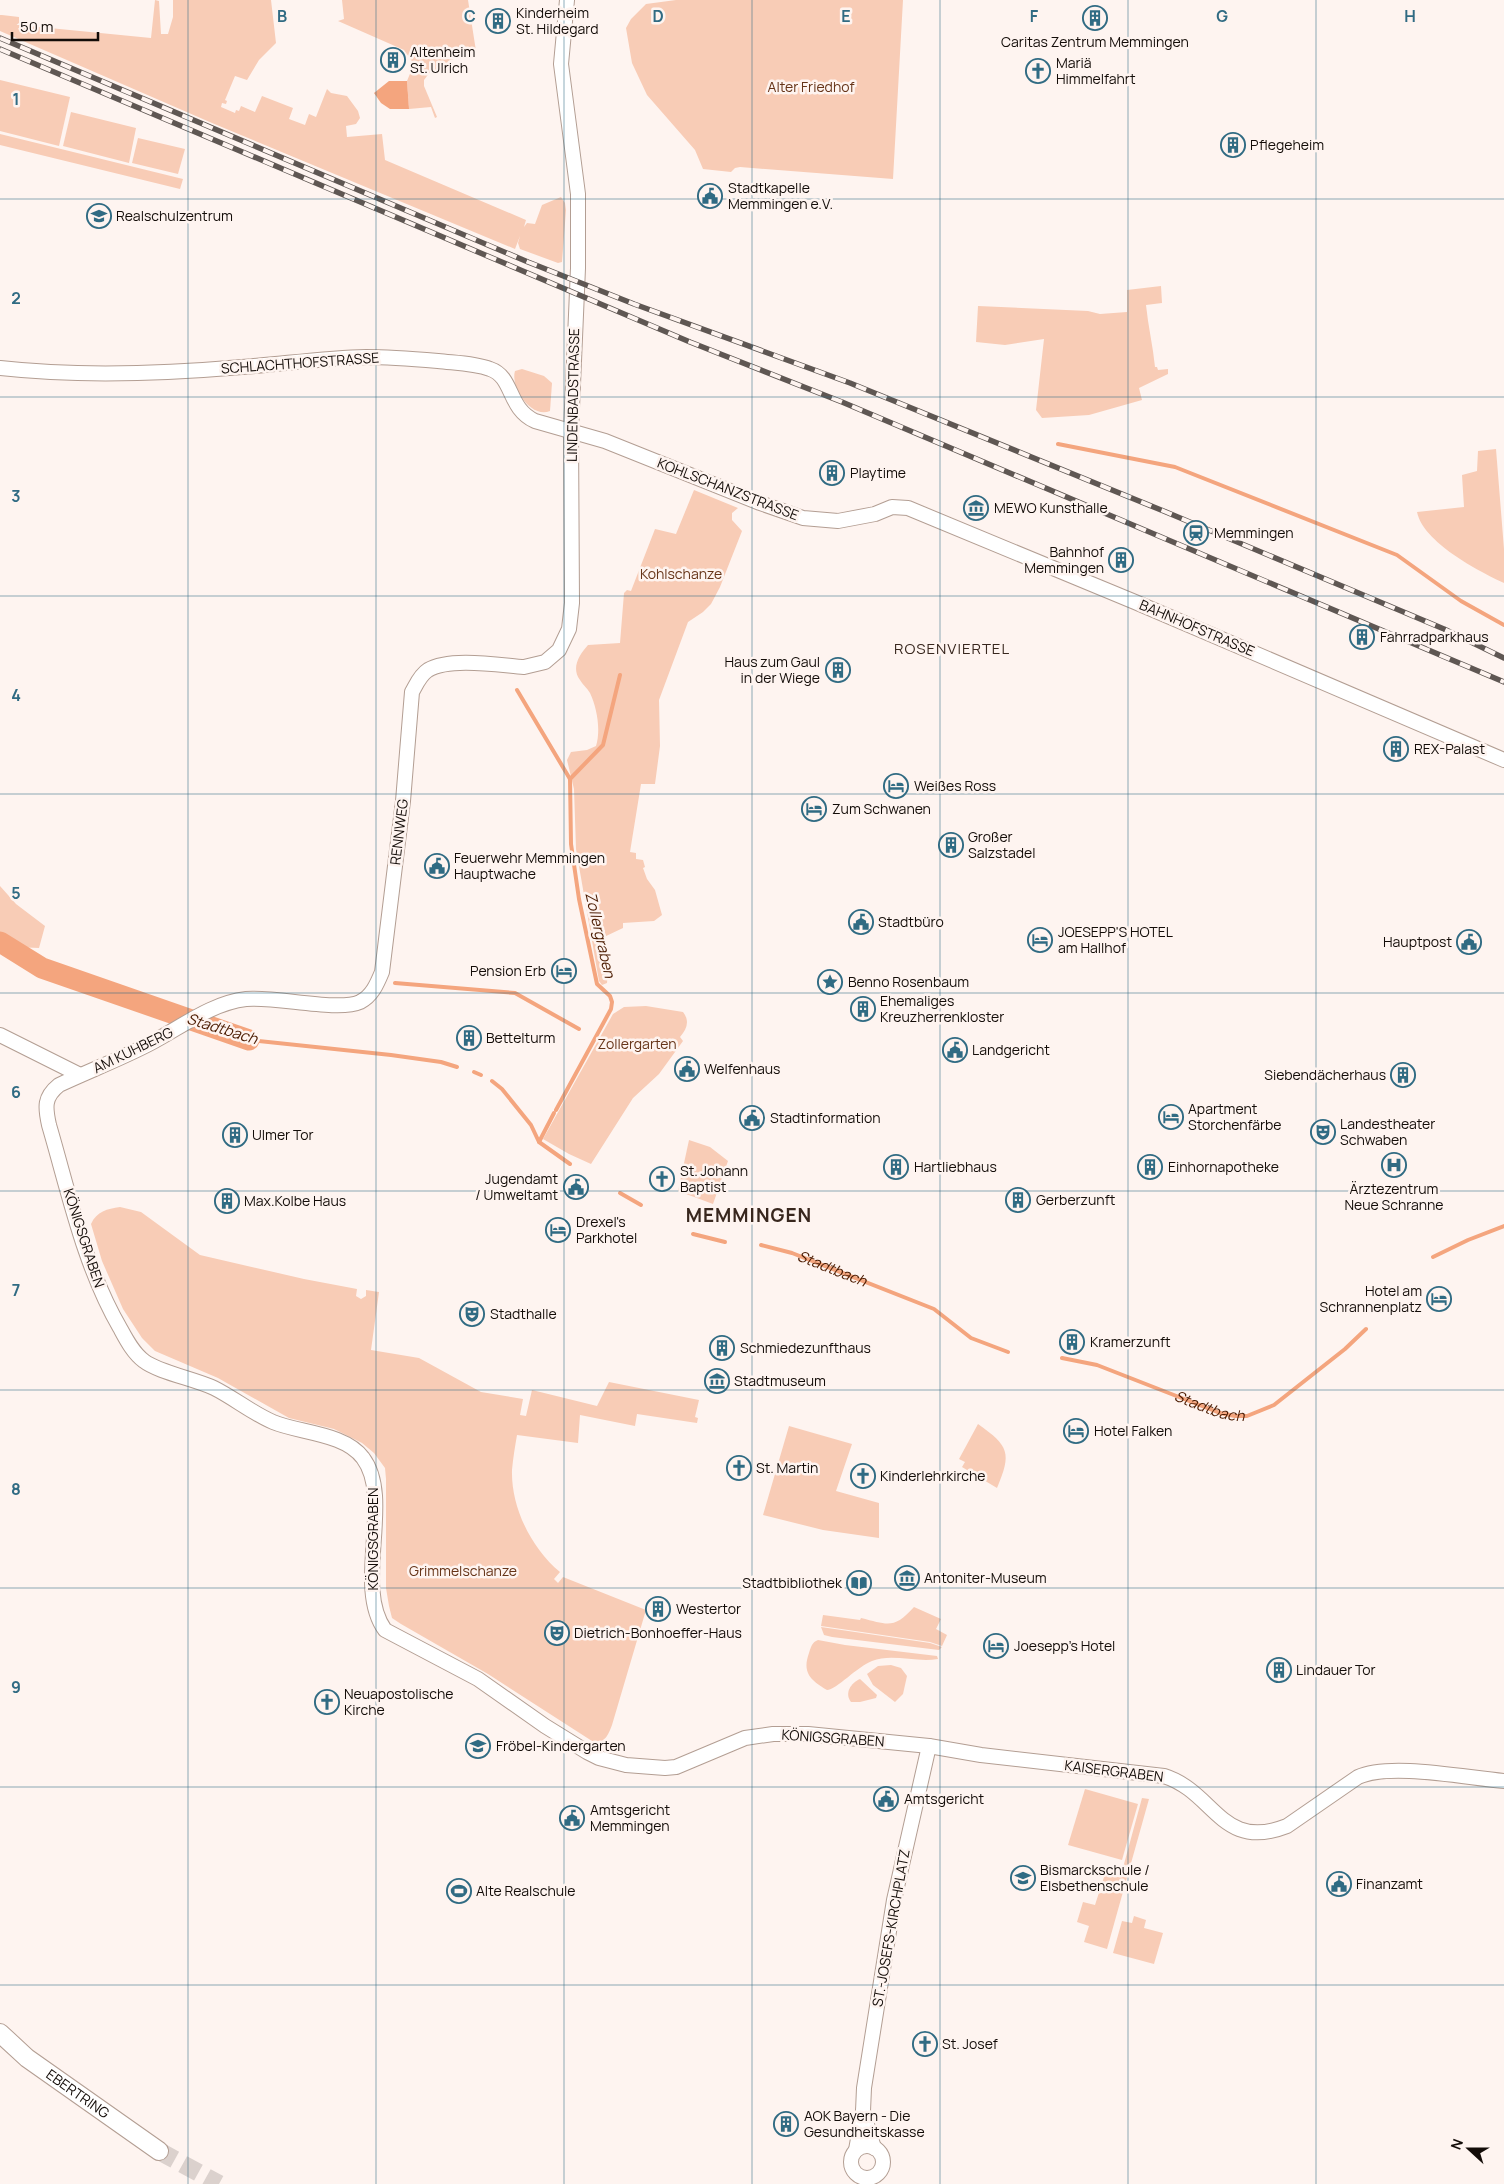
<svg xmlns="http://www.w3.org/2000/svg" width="1504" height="2184" font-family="Manrope,sans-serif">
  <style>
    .green { fill: #f8ccb6 }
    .water { fill: #f4a57e }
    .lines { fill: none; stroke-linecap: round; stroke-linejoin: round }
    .stream { stroke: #f4a57e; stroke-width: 4 }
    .river { stroke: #f4a57e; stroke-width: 21 }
    .major-tunnel { stroke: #dbd1cd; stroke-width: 18; stroke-dasharray: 18 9; stroke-linecap: butt }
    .minor-casing { stroke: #b39e93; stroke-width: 16 }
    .major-casing { stroke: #b39e93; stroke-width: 20 }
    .minor { stroke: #fff; stroke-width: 14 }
    .major { stroke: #fff; stroke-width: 18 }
    .rail-casing { stroke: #5f5753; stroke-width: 5.5 }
    .rail { stroke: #fef4f0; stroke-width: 4; stroke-dasharray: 11; stroke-linecap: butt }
    .grid { fill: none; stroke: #306b83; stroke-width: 1; stroke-opacity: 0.55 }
    .labels { text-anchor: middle; stroke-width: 5; stroke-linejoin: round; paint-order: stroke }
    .poi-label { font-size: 14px; fill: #130c08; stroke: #fef4f0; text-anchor: start }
    .park-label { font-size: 14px; fill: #663418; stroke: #fef4f0 }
    .street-label { font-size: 14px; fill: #130c08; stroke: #fef4f0 }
    .neighbourhood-label { font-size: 15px; letter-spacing: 1px; fill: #38271e; stroke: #fef4f0 }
    .water-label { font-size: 15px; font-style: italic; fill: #4b1b00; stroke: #fef4f0 }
    .district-label { font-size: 19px; font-weight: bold; letter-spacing: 1px; fill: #38271e; stroke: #fef4f0 }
    .grid-label { font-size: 16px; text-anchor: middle; font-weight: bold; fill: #306b83; stroke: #fef4f0; stroke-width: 5; stroke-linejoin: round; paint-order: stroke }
  </style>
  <rect width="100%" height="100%" fill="#fef4f0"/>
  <g class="green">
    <polygon points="155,0 159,1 161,34 168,34 173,17 173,0 271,0 276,43 259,60 247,80 235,76 225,100 227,101 226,104 222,103 221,107 235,113 236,110 239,111 241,106 255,112 262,96 293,108 289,119 305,125 309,114 316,117 327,89 331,93 347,96 358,111 360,118 356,124 346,126 347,137 382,134 385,160 526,220 524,227 527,223 535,224 542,205 561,197 565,203 566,210 562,262 558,263 520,249 518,243 520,236 515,249 212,123 0,31 0,15 2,15 19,17 19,25 151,38"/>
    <polygon points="342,0 468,0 476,51 475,57 470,59 461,57 450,60 444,67 430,72 424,80 424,86 437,117 435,118 431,107 409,109 407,81 414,64 404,50 338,21 344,19"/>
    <polygon points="676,0 903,0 893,179 740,167 735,168 731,172 703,169 695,150 647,95 632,63 626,28 631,19 646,4"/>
    <polygon points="0,80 70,97 59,146 0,131"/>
    <polygon points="71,112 136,128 129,163 63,146"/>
    <polygon points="0,134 183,179 180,189 0,145"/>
    <polygon points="138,138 185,149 178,174 132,163"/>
    <path d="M1161,286L1162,303L1146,305C1148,326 1153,346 1155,367H1157L1158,370L1168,369V374L1139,388L1142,400L1089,415L1042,418L1036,410L1044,339L1005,345L976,342L978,306L1088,311L1100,314L1127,312V290Z"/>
    <path d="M522,369L544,376L552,383L550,411C531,419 510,387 515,371Z"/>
    <path d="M1496,449L1504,549V583C1478,571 1423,542 1417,512L1464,507L1462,475L1477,471L1478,451Z"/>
    <path d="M694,490L738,508L732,513V520L742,531L720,587L711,604L703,612L688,622L659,700L660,746L655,784H641L630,852L636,853V859L643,860L645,867L643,868L647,879L655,890L662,915L654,921L623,923V928L604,937L602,959L609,960L607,983L602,985L599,981L576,849L574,789L567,760L571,752L587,750L596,746C601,730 597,708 590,693C587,688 583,685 580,680C571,668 579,655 588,645L620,643L624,593L627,590L631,591L655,529L676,534Z"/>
    <polygon points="0,886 16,904 45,926 39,948 14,947 0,936"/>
    <path d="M646,1006L683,1012C690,1021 687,1029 680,1037L683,1041L659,1074L633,1098L591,1164L569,1154L543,1139L613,1014L624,1007Z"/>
    <polygon points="689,1140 710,1147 728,1161 713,1204 678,1191"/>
    <path d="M120,1207L141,1212L200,1255L304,1279L357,1289L356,1296L361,1299L366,1296V1290L379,1292L371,1350L419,1358L481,1392L523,1399L520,1415L526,1416L532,1390L597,1406L609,1382L699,1400L695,1417L698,1418L697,1423L637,1414L635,1426L580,1415L578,1443L517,1435C515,1447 513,1458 512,1470C511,1507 531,1548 560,1572L554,1579L558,1583L563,1577L646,1610L612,1725C608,1735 605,1745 592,1741L488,1674L401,1624L392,1618L389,1606L386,1588V1479L385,1468L374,1453L362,1443L334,1429L289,1418L218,1378L155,1351L142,1338L123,1309L102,1261L91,1224C97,1211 107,1209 120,1207Z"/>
    <path d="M978,1424C1009,1446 1012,1453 997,1488L962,1467L965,1462L959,1459Z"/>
    <polygon points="789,1426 852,1444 836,1491 879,1503 879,1538 823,1530 763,1515"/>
    <path d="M914,1607L941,1619L936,1629L947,1635L942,1646L930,1642L821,1626L823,1615L860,1620L861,1618C889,1625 894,1629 914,1607Z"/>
    <polygon points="821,1627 930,1643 942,1647 939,1650 832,1637 824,1635"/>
    <path d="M818,1640L845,1645L937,1656L938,1659C916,1663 892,1653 872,1661C858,1666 836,1690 827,1690C810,1680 802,1672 809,1653C811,1647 812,1642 818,1640Z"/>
    <polygon points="891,1665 901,1668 907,1676 903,1694 895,1702 873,1685 867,1674 878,1666"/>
    <path d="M860,1679L877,1695L876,1698L860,1702H851C844,1693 851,1683 860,1679Z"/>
    <polygon points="1085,1789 1138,1804 1122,1860 1068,1845"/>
    <polygon points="1142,1798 1149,1799 1107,1949 1084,1942 1089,1926 1077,1922 1083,1902 1095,1905 1106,1871 1121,1875"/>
    <polygon points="1134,1916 1146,1920 1144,1928 1163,1933 1154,1964 1113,1953 1122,1921 1132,1923"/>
  </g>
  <polygon class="water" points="389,81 407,81 409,109 390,109 381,103 374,93"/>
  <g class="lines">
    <g class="stream">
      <polyline points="1058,444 1175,467 1397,555 1461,601 1504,625"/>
      <polyline points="517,690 570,779 571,844 579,899 597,984 610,996 612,1002 611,1009 556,1110"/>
      <polyline points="570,779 603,745 620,675"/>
      <polyline points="395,983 515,993 579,1029"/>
      <polyline points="249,1040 391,1055 441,1062 457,1067"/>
      <polyline points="474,1072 481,1075"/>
      <polyline points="492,1081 502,1089 531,1125 539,1142 570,1164"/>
      <polyline points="539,1142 554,1113"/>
      <polyline points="620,1193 641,1205"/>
      <polyline points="693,1234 725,1242"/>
      <path id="s1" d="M761,1245L792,1253L934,1309L971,1338L1008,1352"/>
      <polyline points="1433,1257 1468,1240 1504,1226"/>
      <path id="s2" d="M1062,1358L1097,1365L1220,1413L1235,1416H1247L1274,1405L1345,1349L1366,1329"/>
    </g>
    <polyline class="river" points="0,942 42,968 249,1040"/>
    <polyline class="major-tunnel" points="159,2151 219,2184"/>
    <defs>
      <g id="minor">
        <path d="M567,0L561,64L578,194V268L571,431L572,603L569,629L559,650L545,662L524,667C498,665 450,657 428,670C420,675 416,685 412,692L403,801L382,972C377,984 372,996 360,1002C338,1012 275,996 246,999C211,1003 180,1028 149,1044C120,1059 89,1071 59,1085C44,1097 45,1107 49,1125C69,1193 84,1266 120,1328C126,1339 133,1353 144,1361C158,1372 195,1379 214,1388C234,1398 252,1413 273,1422C299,1433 345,1433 363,1458C394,1499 353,1586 385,1630L478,1679L545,1726L587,1752L599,1758L626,1765L665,1768L676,1767L745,1738L773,1734H808L929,1746L981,1755L1164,1776C1215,1792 1221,1852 1287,1826L1358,1777C1390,1762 1467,1778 1504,1781"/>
        <path d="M0,368C80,377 161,374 242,367C283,364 325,358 366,357C390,357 414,359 438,361C455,363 474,363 490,369C514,377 507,408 535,421L605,441L760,503L803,518L838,521L875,514L892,507L908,508L1135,602L1504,760"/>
        <polyline points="0,1035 80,1075"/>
        <polyline points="863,2111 874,2148"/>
        <circle cx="867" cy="2162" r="16"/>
        <polyline points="856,2150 863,2111 864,2088 894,1900 929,1746"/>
      </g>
      <g id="major">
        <path id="s3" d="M0,2033L27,2058L159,2151"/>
      </g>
    </defs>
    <use href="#minor" class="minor-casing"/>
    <use href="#major" class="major-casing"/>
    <use href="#minor" class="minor"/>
    <use href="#major" class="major"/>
    <defs>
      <g id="rail">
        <polyline points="0,38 528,262 634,304 850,383 1166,512 1444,629 1504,658"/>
        <polyline points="0,49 690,342 842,402 1504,682"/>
      </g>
    </defs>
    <use href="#rail" class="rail-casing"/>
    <use href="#rail" class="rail"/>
  </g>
  <path class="grid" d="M188,0V2184M376,0V2184M564,0V2184M752,0V2184M940,0V2184M1128,0V2184M1316,0V2184M0,199H1504M0,397H1504M0,596H1504M0,794H1504M0,993H1504M0,1191H1504M0,1390H1504M0,1588H1504M0,1787H1504M0,1985H1504"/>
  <defs>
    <symbol id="building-ring" viewBox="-11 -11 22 22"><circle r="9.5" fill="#fef4f0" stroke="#306b83" stroke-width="1.5"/><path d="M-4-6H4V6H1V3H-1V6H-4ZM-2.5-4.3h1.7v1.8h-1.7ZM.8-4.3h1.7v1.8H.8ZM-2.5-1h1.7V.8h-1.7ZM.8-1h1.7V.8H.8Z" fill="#306b83"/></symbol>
    <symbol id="church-ring" viewBox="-11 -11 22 22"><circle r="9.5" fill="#fef4f0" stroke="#306b83" stroke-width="1.5"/><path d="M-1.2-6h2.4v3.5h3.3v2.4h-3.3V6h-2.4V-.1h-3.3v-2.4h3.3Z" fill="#306b83"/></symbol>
    <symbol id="civic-ring" viewBox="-11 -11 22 22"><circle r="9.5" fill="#fef4f0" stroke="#306b83" stroke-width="1.5"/><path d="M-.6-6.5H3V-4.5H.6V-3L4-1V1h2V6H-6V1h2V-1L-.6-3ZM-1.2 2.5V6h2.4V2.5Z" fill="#306b83"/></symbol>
    <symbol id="school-ring" viewBox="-11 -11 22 22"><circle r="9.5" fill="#fef4f0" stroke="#306b83" stroke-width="1.5"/><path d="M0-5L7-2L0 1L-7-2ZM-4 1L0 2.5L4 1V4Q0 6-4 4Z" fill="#306b83"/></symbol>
    <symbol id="museum-ring" viewBox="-11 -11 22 22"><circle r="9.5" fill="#fef4f0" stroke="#306b83" stroke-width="1.5"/><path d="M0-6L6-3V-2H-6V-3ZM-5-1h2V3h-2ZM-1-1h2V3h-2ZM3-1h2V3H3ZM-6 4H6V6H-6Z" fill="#306b83"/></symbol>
    <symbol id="station-ring" viewBox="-11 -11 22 22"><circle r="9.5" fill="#fef4f0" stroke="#306b83" stroke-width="1.5"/><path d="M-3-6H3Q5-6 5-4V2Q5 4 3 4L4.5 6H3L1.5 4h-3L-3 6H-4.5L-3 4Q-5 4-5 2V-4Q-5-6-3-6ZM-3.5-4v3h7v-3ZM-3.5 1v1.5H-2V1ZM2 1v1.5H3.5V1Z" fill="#306b83"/></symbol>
    <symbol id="hotel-ring" viewBox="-11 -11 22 22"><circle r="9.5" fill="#fef4f0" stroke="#306b83" stroke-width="1.5"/><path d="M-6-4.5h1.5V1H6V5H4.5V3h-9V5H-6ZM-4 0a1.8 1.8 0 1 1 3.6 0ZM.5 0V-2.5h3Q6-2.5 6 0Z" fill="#306b83"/></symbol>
    <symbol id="sight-ring" viewBox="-11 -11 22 22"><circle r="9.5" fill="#fef4f0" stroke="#306b83" stroke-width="1.5"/><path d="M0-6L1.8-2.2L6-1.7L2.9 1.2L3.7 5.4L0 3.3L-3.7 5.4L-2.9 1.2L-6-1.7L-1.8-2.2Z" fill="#306b83"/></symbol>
    <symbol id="theatre-ring" viewBox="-11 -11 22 22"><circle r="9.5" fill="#fef4f0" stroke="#306b83" stroke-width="1.5"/><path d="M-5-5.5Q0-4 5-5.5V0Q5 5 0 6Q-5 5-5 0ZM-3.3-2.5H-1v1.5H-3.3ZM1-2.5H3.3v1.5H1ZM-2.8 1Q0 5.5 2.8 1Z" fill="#306b83"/></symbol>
    <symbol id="hospital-ring" viewBox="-11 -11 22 22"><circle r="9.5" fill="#fef4f0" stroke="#306b83" stroke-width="1.5"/><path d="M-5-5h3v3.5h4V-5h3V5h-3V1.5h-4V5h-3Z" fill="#306b83"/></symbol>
    <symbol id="library-ring" viewBox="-11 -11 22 22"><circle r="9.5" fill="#fef4f0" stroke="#306b83" stroke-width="1.5"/><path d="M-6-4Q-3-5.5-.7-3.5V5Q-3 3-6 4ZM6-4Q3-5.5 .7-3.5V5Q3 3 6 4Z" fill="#306b83"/></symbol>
    <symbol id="stadium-ring" viewBox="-11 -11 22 22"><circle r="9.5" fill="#fef4f0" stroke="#306b83" stroke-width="1.5"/><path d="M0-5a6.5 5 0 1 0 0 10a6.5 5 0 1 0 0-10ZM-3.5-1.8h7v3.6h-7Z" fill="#306b83"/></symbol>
  </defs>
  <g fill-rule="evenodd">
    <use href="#building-ring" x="1081" y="4" width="28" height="28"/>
    <use href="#building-ring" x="484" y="7" width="28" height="28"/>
    <use href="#building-ring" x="379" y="46" width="28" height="28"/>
    <use href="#church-ring" x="1024" y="57" width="28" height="28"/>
    <use href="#building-ring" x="1219" y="131" width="28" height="28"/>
    <use href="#civic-ring" x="696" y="182" width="28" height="28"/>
    <use href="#school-ring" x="85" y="202" width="28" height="28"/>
    <use href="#building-ring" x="818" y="459" width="28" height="28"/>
    <use href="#museum-ring" x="962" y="494" width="28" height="28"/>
    <use href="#station-ring" x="1182" y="519" width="28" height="28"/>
    <use href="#building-ring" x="1107" y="546" width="28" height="28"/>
    <use href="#building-ring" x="1348" y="623" width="28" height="28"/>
    <use href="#building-ring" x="824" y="656" width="28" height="28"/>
    <use href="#building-ring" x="1382" y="735" width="28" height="28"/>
    <use href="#hotel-ring" x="882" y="772" width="28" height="28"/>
    <use href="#hotel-ring" x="800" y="795" width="28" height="28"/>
    <use href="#building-ring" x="937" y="831" width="28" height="28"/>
    <use href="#civic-ring" x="423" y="852" width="28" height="28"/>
    <use href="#civic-ring" x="847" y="908" width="28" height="28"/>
    <use href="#hotel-ring" x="1026" y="926" width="28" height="28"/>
    <use href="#civic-ring" x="1455" y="928" width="28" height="28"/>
    <use href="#hotel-ring" x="550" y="957" width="28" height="28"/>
    <use href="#sight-ring" x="816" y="968" width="28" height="28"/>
    <use href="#building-ring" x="849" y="995" width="28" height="28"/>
    <use href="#building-ring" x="455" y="1024" width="28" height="28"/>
    <use href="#civic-ring" x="941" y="1036" width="28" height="28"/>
    <use href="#civic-ring" x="673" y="1055" width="28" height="28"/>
    <use href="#building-ring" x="1389" y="1061" width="28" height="28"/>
    <use href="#hotel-ring" x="1157" y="1103" width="28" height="28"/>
    <use href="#civic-ring" x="738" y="1104" width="28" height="28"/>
    <use href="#theatre-ring" x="1309" y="1118" width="28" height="28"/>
    <use href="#building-ring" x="221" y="1121" width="28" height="28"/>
    <use href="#hospital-ring" x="1380" y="1151" width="28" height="28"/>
    <use href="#building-ring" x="882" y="1153" width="28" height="28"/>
    <use href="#building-ring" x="1136" y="1153" width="28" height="28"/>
    <use href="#church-ring" x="648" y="1165" width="28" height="28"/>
    <use href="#civic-ring" x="562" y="1173" width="28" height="28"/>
    <use href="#building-ring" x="1004" y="1186" width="28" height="28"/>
    <use href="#building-ring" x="213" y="1187" width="28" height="28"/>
    <use href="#hotel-ring" x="544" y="1216" width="28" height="28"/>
    <use href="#hotel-ring" x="1425" y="1285" width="28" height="28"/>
    <use href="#theatre-ring" x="458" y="1300" width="28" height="28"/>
    <use href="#building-ring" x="1058" y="1328" width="28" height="28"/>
    <use href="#building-ring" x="708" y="1334" width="28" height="28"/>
    <use href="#museum-ring" x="703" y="1367" width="28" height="28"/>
    <use href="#hotel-ring" x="1062" y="1417" width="28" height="28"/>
    <use href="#church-ring" x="725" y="1454" width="28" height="28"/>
    <use href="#church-ring" x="849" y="1462" width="28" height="28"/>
    <use href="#museum-ring" x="893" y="1564" width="28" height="28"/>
    <use href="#library-ring" x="845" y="1569" width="28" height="28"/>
    <use href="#building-ring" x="644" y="1595" width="28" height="28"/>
    <use href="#theatre-ring" x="543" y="1619" width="28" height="28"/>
    <use href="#hotel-ring" x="982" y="1632" width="28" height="28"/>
    <use href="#building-ring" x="1265" y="1656" width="28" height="28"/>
    <use href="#church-ring" x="313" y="1688" width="28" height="28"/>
    <use href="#school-ring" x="464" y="1732" width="28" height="28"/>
    <use href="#civic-ring" x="872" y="1785" width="28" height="28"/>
    <use href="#civic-ring" x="558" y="1804" width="28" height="28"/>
    <use href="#school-ring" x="1009" y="1864" width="28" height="28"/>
    <use href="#civic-ring" x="1325" y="1870" width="28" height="28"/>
    <use href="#stadium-ring" x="445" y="1877" width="28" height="28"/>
    <use href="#church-ring" x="911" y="2030" width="28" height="28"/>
    <use href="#building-ring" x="772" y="2110" width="28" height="28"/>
  </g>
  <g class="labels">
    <g class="poi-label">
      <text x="516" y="18">Kinderheim<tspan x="516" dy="16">St. Hildegard</tspan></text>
      <text x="1095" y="47" text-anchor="middle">Caritas Zentrum Memmingen</text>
      <text x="410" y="57">Altenheim<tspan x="410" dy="16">St. Ulrich</tspan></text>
      <text x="1056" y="68">Mariä<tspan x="1056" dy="16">Himmelfahrt</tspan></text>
      <text x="1250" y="150">Pflegeheim</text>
      <text x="728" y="193">Stadtkapelle<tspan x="728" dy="16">Memmingen e.V.</tspan></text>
      <text x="116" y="221">Realschulzentrum</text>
      <text x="850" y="478">Playtime</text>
      <text x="994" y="513">MEWO Kunsthalle</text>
      <text x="1214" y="538">Memmingen</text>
      <text x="1104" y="557" text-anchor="end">Bahnhof<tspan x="1104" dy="16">Memmingen</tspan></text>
      <text x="1380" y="642">Fahrradparkhaus</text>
      <text x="820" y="667" text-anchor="end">Haus zum Gaul<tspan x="820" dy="16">in der Wiege</tspan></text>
      <text x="1414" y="754">REX-Palast</text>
      <text x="914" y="791">Weißes Ross</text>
      <text x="832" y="814">Zum Schwanen</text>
      <text x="968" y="842">Großer<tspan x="968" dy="16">Salzstadel</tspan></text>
      <text x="454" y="863">Feuerwehr Memmingen<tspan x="454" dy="16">Hauptwache</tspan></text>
      <text x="878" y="927">Stadtbüro</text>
      <text x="1058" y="937">JOESEPP'S HOTEL<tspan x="1058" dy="16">am Hallhof</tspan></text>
      <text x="1452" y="947" text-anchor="end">Hauptpost</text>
      <text x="546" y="976" text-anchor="end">Pension Erb</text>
      <text x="848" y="987">Benno Rosenbaum</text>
      <text x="880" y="1006">Ehemaliges<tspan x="880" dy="16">Kreuzherrenkloster</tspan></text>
      <text x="486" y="1043">Bettelturm</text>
      <text x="972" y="1055">Landgericht</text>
      <text x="704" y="1074">Welfenhaus</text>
      <text x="1386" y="1080" text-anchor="end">Siebendächerhaus</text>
      <text x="1188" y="1114">Apartment<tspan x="1188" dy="16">Storchenfärbe</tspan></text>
      <text x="770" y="1123">Stadtinformation</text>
      <text x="1340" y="1129">Landestheater<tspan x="1340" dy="16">Schwaben</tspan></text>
      <text x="252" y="1140">Ulmer Tor</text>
      <text x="914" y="1172">Hartliebhaus</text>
      <text x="1168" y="1172">Einhornapotheke</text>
      <text x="680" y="1176">St. Johann<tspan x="680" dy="16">Baptist</tspan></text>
      <text x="558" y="1184" text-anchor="end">Jugendamt<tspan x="558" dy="16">/ Umweltamt</tspan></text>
      <text x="1394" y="1194" text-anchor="middle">Ärztezentrum<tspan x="1394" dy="16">Neue Schranne</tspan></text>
      <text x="1036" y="1205">Gerberzunft</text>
      <text x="244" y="1206">Max.Kolbe Haus</text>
      <text x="576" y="1227">Drexel's<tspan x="576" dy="16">Parkhotel</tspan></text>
      <text x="1422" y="1296" text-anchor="end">Hotel am<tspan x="1422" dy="16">Schrannenplatz</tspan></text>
      <text x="490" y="1319">Stadthalle</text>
      <text x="1090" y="1347">Kramerzunft</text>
      <text x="740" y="1353">Schmiedezunfthaus</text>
      <text x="734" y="1386">Stadtmuseum</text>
      <text x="1094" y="1436">Hotel Falken</text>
      <text x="756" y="1473">St. Martin</text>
      <text x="880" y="1481">Kinderlehrkirche</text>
      <text x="924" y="1583">Antoniter-Museum</text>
      <text x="842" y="1588" text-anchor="end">Stadtbibliothek</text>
      <text x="676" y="1614">Westertor</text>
      <text x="574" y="1638">Dietrich-Bonhoeffer-Haus</text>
      <text x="1014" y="1651">Joesepp's Hotel</text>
      <text x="1296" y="1675">Lindauer Tor</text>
      <text x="344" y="1699">Neuapostolische<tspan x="344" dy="16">Kirche</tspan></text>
      <text x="496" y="1751">Fröbel-Kindergarten</text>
      <text x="904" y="1804">Amtsgericht</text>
      <text x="590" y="1815">Amtsgericht<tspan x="590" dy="16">Memmingen</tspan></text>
      <text x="1040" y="1875">Bismarckschule /<tspan x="1040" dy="16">Elsbethenschule</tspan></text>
      <text x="1356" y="1889">Finanzamt</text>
      <text x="476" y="1896">Alte Realschule</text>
      <text x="942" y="2049">St. Josef</text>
      <text x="804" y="2121">AOK Bayern - Die<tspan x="804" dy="16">Gesundheitskasse</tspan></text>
    </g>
    <g class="park-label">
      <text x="811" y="92">Alter Friedhof</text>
      <text x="681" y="579">Kohlschanze</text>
      <text x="637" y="1049">Zollergarten</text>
      <text x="463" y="1576">Grimmelschanze</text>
    </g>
    <g class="street-label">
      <text transform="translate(300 363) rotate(-4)" y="5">SCHLACHTHOFSTRASSE</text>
      <text transform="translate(573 395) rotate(-89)" y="5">LINDENBADSTRASSE</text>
      <text transform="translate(728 489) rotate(21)" y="5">KOHLSCHANZSTRASSE</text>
      <text transform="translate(1197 628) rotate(23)" y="5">BAHNHOFSTRASSE</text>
      <text transform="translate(399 832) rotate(-83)" y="5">RENNWEG</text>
      <text transform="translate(133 1050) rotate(-26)" y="5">AM KUHBERG</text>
      <text transform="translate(84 1238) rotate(72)" y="5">KÖNIGSGRABEN</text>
      <text transform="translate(373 1539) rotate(-90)" y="5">KÖNIGSGRABEN</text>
      <text transform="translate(833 1738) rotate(4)" y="5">KÖNIGSGRABEN</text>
      <text transform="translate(1114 1771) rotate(7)" y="5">KAISERGRABEN</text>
      <text transform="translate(891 1928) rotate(-80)" y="5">ST.-JOSEFS-KIRCHPLATZ</text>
      <text dy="5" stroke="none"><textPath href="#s3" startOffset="99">EBERTRING</textPath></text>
    </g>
    <g class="neighbourhood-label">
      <text x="952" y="654">ROSENVIERTEL</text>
    </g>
    <g class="water-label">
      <text transform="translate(600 935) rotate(77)" y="5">Zollergraben</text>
      <text transform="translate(222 1029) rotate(17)" y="5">Stadtbach</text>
      <text dy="5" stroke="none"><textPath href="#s1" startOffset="75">Stadtbach</textPath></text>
      <text dy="5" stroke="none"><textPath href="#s2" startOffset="156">Stadtbach</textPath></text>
    </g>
    <g class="district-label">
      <text x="749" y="1222">MEMMINGEN</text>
    </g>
  </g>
  <g class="grid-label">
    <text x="282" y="22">B</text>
    <text x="470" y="22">C</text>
    <text x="658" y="22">D</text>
    <text x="846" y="22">E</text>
    <text x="1034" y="22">F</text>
    <text x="1222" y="22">G</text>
    <text x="1410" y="22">H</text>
    <text x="16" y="105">1</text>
    <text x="16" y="304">2</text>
    <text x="16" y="502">3</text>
    <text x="16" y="701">4</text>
    <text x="16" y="899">5</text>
    <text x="16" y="1098">6</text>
    <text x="16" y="1296">7</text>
    <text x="16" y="1495">8</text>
    <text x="16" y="1693">9</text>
  </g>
  <g transform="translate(1469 2149) rotate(291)" stroke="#fef4f0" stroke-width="4" paint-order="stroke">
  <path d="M0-4L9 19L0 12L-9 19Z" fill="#130c08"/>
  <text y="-8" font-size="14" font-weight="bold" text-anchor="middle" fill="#130c08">N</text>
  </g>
  <path d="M12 32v8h86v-8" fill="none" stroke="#130c08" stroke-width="2.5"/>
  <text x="20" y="32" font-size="15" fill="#130c08" stroke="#fef4f0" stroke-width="4" paint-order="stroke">50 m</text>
</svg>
